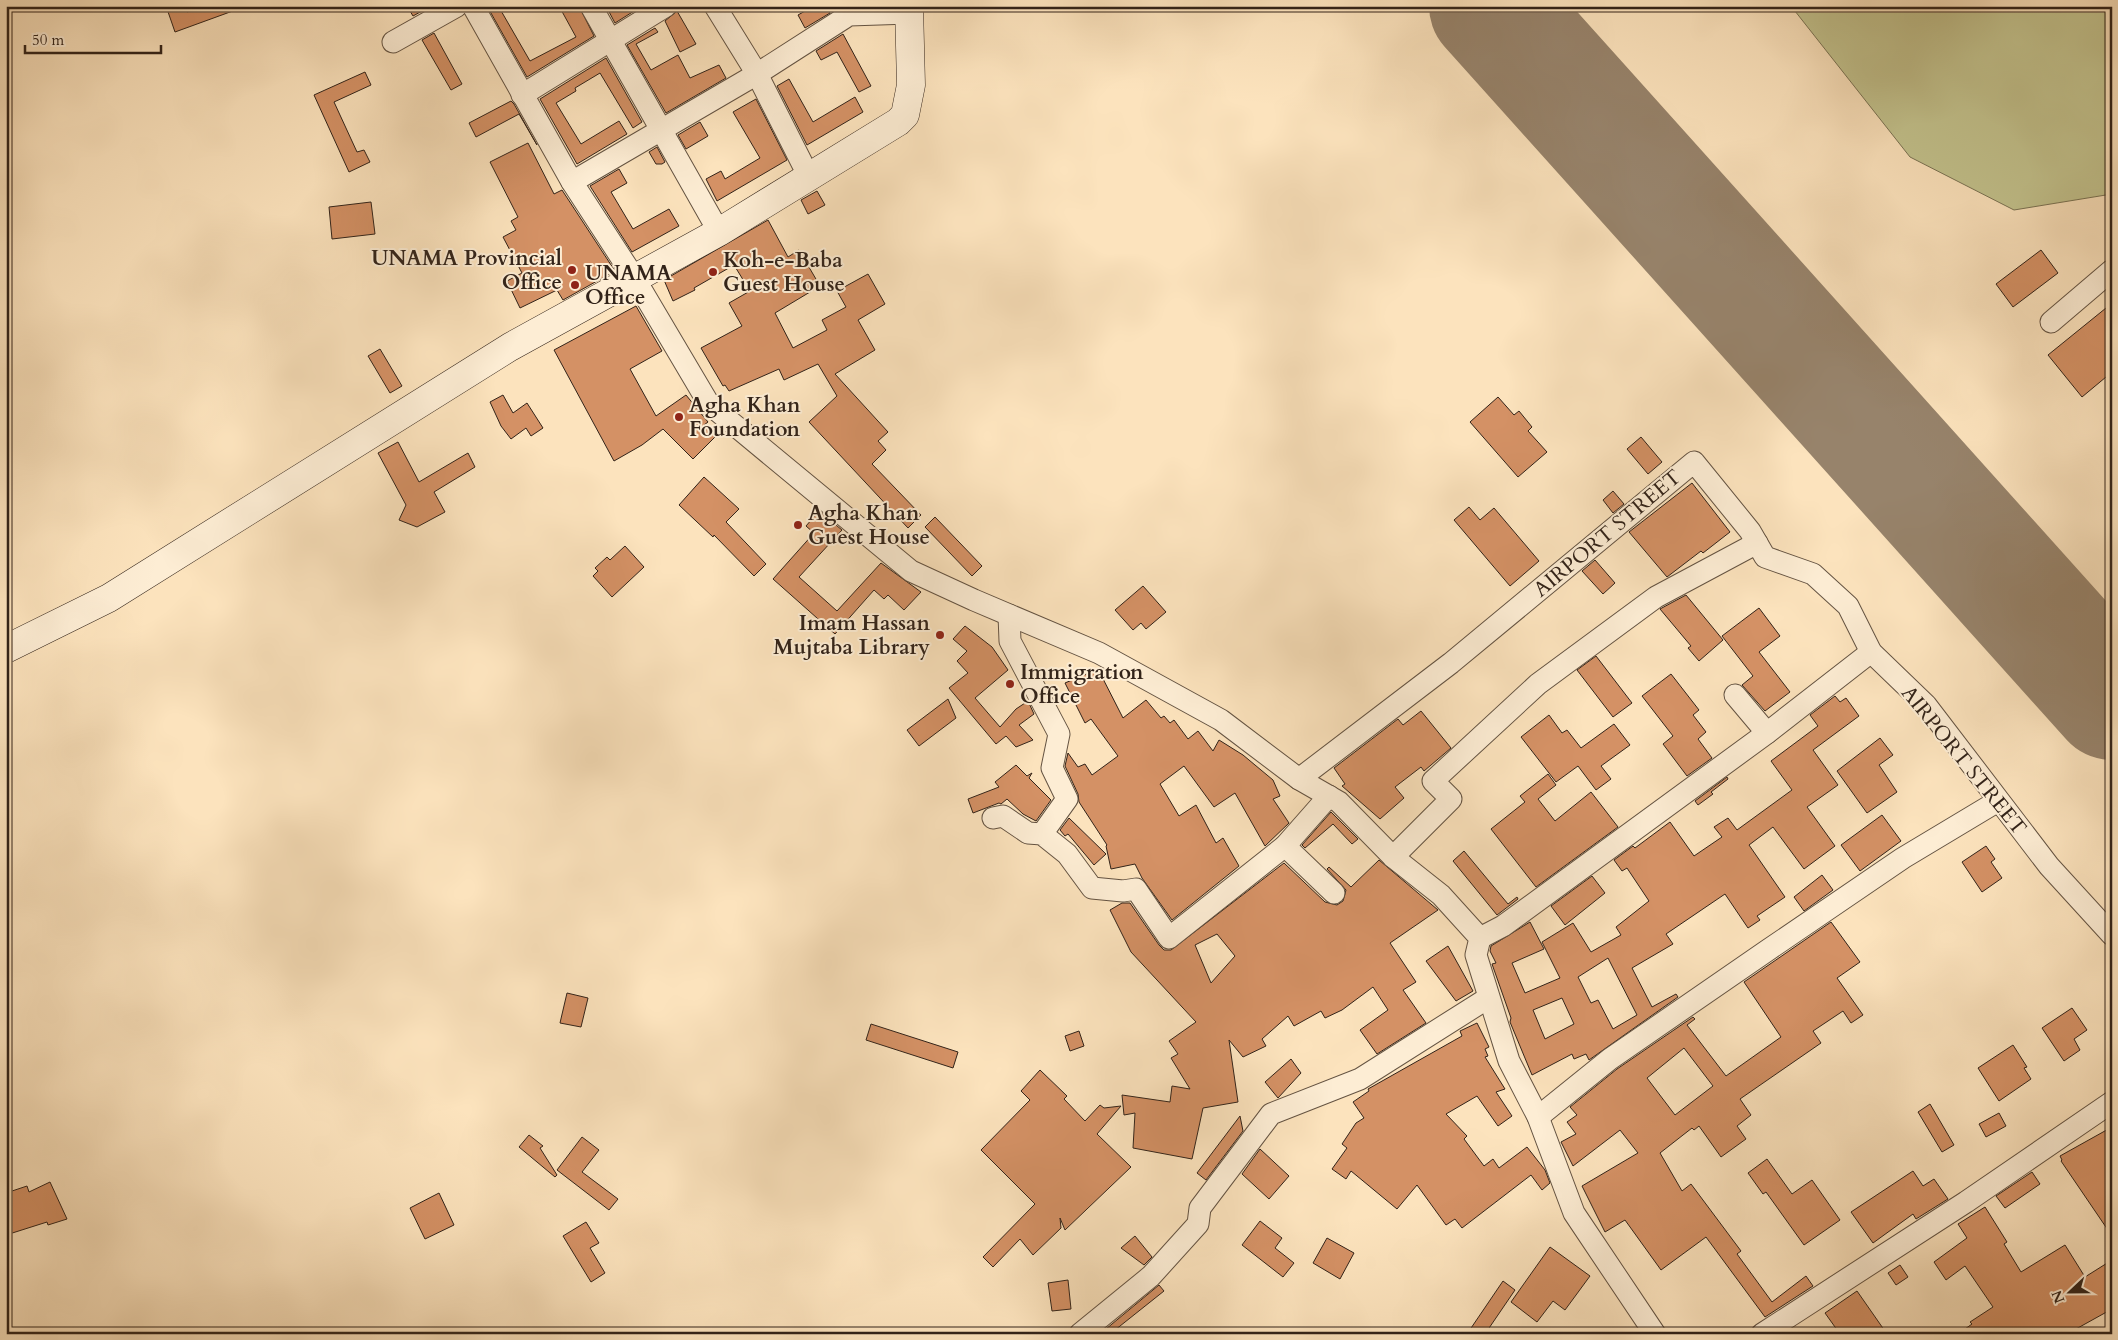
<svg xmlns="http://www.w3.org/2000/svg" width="2118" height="1340" font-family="Cardo,serif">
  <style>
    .green { fill: #c3c38e; stroke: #7a7354 }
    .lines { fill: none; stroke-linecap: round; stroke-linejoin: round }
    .runway { stroke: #97836b; stroke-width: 122 }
    .building { fill: #d49165; stroke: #322319; fill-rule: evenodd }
    .street-casing { stroke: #645342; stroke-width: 23 }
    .secondary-casing { stroke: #322319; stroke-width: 29 }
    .street { stroke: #fdedd4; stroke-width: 21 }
    .secondary { stroke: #fdedd4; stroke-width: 28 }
    .poi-dot { fill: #8f2418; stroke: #fdedd4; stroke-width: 2 }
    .labels { text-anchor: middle; stroke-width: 4; stroke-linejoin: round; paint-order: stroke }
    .poi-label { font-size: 21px; font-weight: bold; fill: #322319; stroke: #fdedd4; text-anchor: start }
    .street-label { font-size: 21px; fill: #322319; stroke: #fdedd4 }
  </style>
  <rect width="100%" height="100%" fill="#fce3bd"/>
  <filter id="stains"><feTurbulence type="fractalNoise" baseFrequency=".004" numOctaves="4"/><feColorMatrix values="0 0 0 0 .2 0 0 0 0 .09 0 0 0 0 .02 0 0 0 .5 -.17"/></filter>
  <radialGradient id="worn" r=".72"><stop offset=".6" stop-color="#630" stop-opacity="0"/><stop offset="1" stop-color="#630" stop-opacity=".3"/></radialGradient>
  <polygon class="green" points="1791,6 2112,6 2112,194 2014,210 1910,157"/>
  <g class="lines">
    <polyline class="runway" points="1490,6 2112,699"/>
  </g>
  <g class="building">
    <polygon points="166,6 185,6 187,12 203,6 241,6 241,8 175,32"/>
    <polygon points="407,6 431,6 413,16"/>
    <polygon points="487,6 506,6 500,9 530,61 576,37 559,6 579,6 594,36 527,77"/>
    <polygon points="606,6 642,6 615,23"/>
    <polygon points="814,6 827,6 830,13 805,28 798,15"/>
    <polygon points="677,11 696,44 680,52 665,21"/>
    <polygon points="655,28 658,32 636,44 651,70 678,55 690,78 719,65 726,78 666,113 627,45"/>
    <polygon points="434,33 462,84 451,90 422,40"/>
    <polygon points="843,34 871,86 859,92 837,52 821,60 816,51"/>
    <polygon points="606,58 642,122 633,128 600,73 575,88 576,91 556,103 581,144 619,121 627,134 577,164 540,99"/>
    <polygon points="365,72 371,85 334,102 357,152 364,150 370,162 349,172 314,95"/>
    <polygon points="789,79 813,122 855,97 863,112 807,145 777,86"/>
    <polygon points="756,99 787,160 717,201 706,179 721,171 725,179 760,158 733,112"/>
    <polygon points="511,101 514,104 537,145 519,114 476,137 469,123"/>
    <polygon points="700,122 708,136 686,149 678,135"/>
    <polygon points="528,143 554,194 562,190 615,271 563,300 557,290 520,308 507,281 522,273 503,237 516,230 511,221 518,217 490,162"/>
    <polygon points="657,147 665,162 662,164 656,164 649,152"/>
    <polygon points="619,169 627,183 611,192 633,229 669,209 679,226 632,252 590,186"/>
    <polygon points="817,191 825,205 808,214 801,200"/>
    <polygon points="371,202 375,234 332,239 329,207"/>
    <polygon points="768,220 788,257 799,250 820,286 775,313 793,348 827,330 822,320 846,307 837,291 868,274 885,304 858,320 875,350 835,374 888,432 878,441 886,450 872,464 921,515 908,528 809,422 837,396 818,364 784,380 779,369 729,391 725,385 723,386 701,348 742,326 729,303 750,291 734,265 694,288 695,290 673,301 664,280"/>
    <polygon points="2041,250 2058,273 2013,307 1996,284"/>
    <polygon points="636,306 662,351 630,369 656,416 686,395 708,422 704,425 715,437 693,459 663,429 642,445 614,461 554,350"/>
    <polygon points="2106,308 2112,315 2112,372 2082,397 2048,355"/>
    <polygon points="380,349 402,386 390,393 368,356"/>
    <polygon points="503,395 513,413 527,403 543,428 531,436 526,428 511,439 501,426 490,402"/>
    <polygon points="1498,397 1514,415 1519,411 1532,427 1528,431 1547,452 1518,477 1470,422"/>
    <polygon points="1641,437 1662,462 1648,474 1627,449"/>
    <polygon points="398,442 419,482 468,453 475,467 434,492 445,512 417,527 399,520 406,505 378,453"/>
    <polygon points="704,477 739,509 726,522 766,564 754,576 714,535 713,537 679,505"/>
    <polygon points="1692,483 1730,532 1703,553 1701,551 1667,577 1629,532"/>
    <polygon points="1613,491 1624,504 1613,513 1603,500"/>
    <polygon points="1469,507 1480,520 1494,508 1539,561 1510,586 1454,520"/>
    <polygon points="819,511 842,530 799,577 837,611 881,563 921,592 904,610 888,595 884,599 874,590 835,634 773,579 814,533 806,526"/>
    <polygon points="935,517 982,566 972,576 925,527"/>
    <polygon points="625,546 644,567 612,597 593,576 598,571 595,568 607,557 610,560"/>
    <polygon points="1595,560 1615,583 1603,594 1582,571"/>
    <polygon points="1143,586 1166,612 1146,629 1141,623 1133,630 1115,610"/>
    <polygon points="1686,595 1723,640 1699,661 1688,648 1691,646 1660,609"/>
    <polygon points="1759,608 1780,636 1759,652 1790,692 1765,711 1742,685 1753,676 1722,636"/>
    <polygon points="965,626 992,647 1008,670 975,698 1000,727 1016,709 1028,701 1034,714 1019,725 1033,740 1016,747 1006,736 996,744 949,688 968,673 957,661 967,651 953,639"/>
    <polygon points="1596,656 1632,703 1613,717 1577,670"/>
    <polygon points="1098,669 1123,718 1146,700 1161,718 1164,716 1170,723 1174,720 1188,739 1198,731 1213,751 1219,740 1243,755 1273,780 1280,796 1273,799 1289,823 1265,846 1235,793 1214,807 1184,766 1160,784 1179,816 1196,805 1216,843 1223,838 1239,866 1172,920 1142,878 1135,864 1111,869 1106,846 1107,845 1079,802 1078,794 1065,766 1068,753 1078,767 1085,764 1092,775 1118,756 1091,719 1085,723 1065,683"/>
    <polygon points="1671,674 1699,710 1693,715 1706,732 1698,739 1712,758 1687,776 1663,744 1673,736 1642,696"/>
    <path d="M1835,696L1840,702L1846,698L1859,716L1813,750L1838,785L1807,807L1835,846L1804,869L1773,827L1749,845L1785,897L1757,916L1760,920L1748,928L1725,894L1666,934L1673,944L1632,968L1652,1007L1676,994L1678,997L1589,1060L1586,1054L1574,1059L1572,1054L1532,1075L1510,1022L1511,1018L1492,964L1496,963L1490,951L1491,946L1530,922L1544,949L1512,963L1525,993L1560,978L1542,942L1573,923L1591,952L1621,935L1616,927L1649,901L1627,868L1622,871L1614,860L1633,846L1635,848L1670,822L1694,856L1722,837L1714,827L1728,818L1737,830L1792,790L1771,761L1818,726L1810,715ZM1608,958L1637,1015L1613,1029L1598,1000L1591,1003L1578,977ZM1562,998L1574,1024L1545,1039L1533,1010Z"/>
    <polygon points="948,699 956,718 919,746 907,730"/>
    <polygon points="1421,711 1451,748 1424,771 1421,767 1395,787 1404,798 1380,819 1342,786 1345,784 1334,768 1398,719 1403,725"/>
    <polygon points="1549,715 1562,733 1567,730 1581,748 1614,724 1630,745 1601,766 1611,779 1596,790 1578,766 1556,782 1521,737"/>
    <polygon points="1880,738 1893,755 1879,765 1897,792 1867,813 1837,771"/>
    <polygon points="1016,765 1027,776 1032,773 1029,778 1051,800 1036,821 1023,814 1007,799 1001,804 999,803 973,813 968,799 999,787 995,782"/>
    <polygon points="1548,774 1556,785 1538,799 1555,821 1591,792 1618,827 1536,887 1491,829 1525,802 1520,796"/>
    <polygon points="1727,777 1728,779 1711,792 1713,794 1698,805 1695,801"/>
    <polygon points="1331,812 1358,839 1352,844 1333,824 1305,848 1302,845"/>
    <polygon points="1882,815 1901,841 1860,871 1841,845"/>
    <polygon points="1069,818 1106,854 1094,865 1068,834 1065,836 1060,830"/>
    <polygon points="1986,846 1995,859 1991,862 2002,878 1982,892 1962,862"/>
    <polygon points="1464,851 1508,904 1517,897 1518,899 1497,915 1453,861"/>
    <path d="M1379,860L1438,910L1390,943L1416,982L1403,990L1426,1023L1377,1054L1360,1030L1388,1010L1373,987L1342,1010L1325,1018L1321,1011L1294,1026L1288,1016L1262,1039L1266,1046L1243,1057L1229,1040L1238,1102L1203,1108L1192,1159L1133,1148L1135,1113L1124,1115L1122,1095L1170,1102L1172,1086L1190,1089L1171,1058L1178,1054L1169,1041L1196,1022L1131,952L1110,910L1122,903H1130L1159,945L1164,950H1171L1284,863L1325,902L1337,905L1343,901L1346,890L1327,869L1329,867L1351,887ZM1217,934L1235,956L1211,983L1195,945Z"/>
    <polygon points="1822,875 1833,890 1804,911 1794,897"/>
    <polygon points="1592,876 1605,893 1565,925 1551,906"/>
    <path d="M1831,922L1860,962L1837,978L1863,1015L1851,1023L1843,1011L1813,1031L1821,1043L1740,1099L1751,1115L1737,1126L1746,1139L1721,1157L1699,1126L1694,1130L1692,1128L1660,1153L1682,1191L1691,1184L1741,1251L1737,1254L1772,1302L1806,1276L1813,1286L1765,1317L1706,1237L1661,1270L1625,1220L1605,1232L1582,1186L1638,1153L1620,1130L1573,1166L1561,1142L1576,1134L1567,1122L1577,1115L1570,1107L1617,1069L1693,1017L1695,1019L1687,1025L1726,1076L1781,1037L1744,982ZM1684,1048L1713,1086L1675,1115L1647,1078Z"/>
    <polygon points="1448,946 1473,991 1456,1001 1426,961"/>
    <polygon points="567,993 588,998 581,1027 560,1023"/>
    <polygon points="2072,1008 2087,1030 2074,1039 2080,1050 2064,1061 2042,1028"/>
    <polygon points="1477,1023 1489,1047 1485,1049 1488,1056 1485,1057 1505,1089 1496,1092 1512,1116 1498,1126 1477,1096 1446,1114 1467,1136 1464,1139 1484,1166 1493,1159 1499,1168 1527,1147 1545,1170 1550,1183 1542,1190 1531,1175 1462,1228 1455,1219 1446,1225 1417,1185 1397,1209 1351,1171 1346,1179 1332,1169 1347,1148 1342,1144 1356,1123 1364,1118 1353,1102 1369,1091 1368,1089 1462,1036 1460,1031"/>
    <polygon points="871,1024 958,1052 953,1068 866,1040"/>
    <polygon points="1079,1031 1084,1046 1070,1051 1065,1036"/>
    <polygon points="2013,1045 2027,1067 2024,1068 2031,1079 1999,1101 1978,1068"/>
    <polygon points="1291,1059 1301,1073 1278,1098 1265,1082"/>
    <polygon points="1040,1070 1067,1096 1064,1099 1085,1121 1100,1105 1104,1108 1121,1106 1097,1134 1131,1167 1065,1230 1060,1218 1061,1228 1033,1255 1020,1239 993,1267 983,1257 1035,1204 981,1150 1030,1100 1021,1091"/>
    <polygon points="1930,1104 1954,1145 1942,1152 1918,1112"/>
    <polygon points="1999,1113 2006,1126 1986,1137 1979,1124"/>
    <polygon points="1240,1116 1243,1131 1206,1180 1197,1173"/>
    <polygon points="2112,1127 2112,1236 2061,1161 2062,1160 2060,1156"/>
    <polygon points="529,1135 543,1146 540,1148 557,1175 555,1177 519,1147"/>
    <polygon points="582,1137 599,1150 582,1172 618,1199 609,1210 557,1170"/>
    <polygon points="1260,1149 1289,1176 1269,1199 1242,1174"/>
    <polygon points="1767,1159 1792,1194 1812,1180 1840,1220 1804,1245 1766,1192 1763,1194 1748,1173"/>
    <polygon points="1913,1171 1923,1186 1934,1179 1948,1199 1916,1219 1913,1214 1873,1243 1851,1212"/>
    <polygon points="2032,1172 2040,1184 2005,1208 1996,1196"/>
    <polygon points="50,1182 67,1219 48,1225 47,1222 6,1235 6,1193 27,1186 29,1192"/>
    <polygon points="439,1193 454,1225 425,1239 410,1208"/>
    <polygon points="1985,1207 2007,1242 2004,1244 2021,1272 2065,1245 2085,1277 2112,1260 2112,1309 2067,1334 1958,1334 1972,1324 1970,1322 1993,1307 1965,1266 1946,1280 1934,1262 1967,1238 1958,1224"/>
    <polygon points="1260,1221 1282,1238 1275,1248 1294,1263 1283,1277 1242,1245"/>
    <polygon points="586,1222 599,1243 590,1248 605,1273 591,1282 563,1236"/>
    <polygon points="1135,1236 1152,1257 1144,1265 1121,1248"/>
    <polygon points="1327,1238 1354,1253 1340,1279 1313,1263"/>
    <polygon points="1550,1247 1590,1276 1565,1310 1553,1301 1537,1322 1511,1302"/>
    <polygon points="1900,1265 1908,1277 1896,1285 1888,1273"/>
    <polygon points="1068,1280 1071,1309 1052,1311 1048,1283"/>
    <polygon points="1503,1281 1515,1290 1485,1334 1467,1334"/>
    <polygon points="1159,1285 1164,1291 1110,1334 1106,1329"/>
    <polygon points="1857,1291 1887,1334 1840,1334 1825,1313"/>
  </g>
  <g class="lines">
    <defs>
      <g id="street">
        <polyline points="473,6 572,182 635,279 709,404 911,571 974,600 1099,653 1221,720 1299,779 1339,802 1393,857 1441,895 1480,938 1476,955 1509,1061 1538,1117 1574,1213 1655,1334"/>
        <polyline points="591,6 719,232"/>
        <polyline points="715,6 757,74 808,175"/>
        <polyline points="393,42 457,6"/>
        <polyline points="522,95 666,6"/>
        <polyline points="572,182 757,74 849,15 910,13"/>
        <polyline points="2051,322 2112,270"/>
        <polyline points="1009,615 1010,641 1059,734 1052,768 1067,799 1042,834"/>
        <polyline points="1735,695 1767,733"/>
        <polyline points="1299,779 1451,663 1694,462 1750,531 1765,557 1813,574 1848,606 1871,652 1926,705 2049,866 2112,935"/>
        <polyline points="993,818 1003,816 1028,833 1042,834 1067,854 1092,888 1123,891 1136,889 1169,938 1285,846 1329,796"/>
        <polyline points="1285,846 1334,893"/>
        <polyline points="1393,857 1451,799 1433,781 1538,684 1656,597 1757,543"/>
        <polyline points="1480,938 1503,926 1767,733 1871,652"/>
        <polyline points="1538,1117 1610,1059 1768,950 1903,858 1998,801"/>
        <polyline points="1080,1334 1151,1276 1198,1224 1200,1208 1271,1114 1360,1079 1488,998"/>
        <polyline points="1762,1334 1966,1202 2112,1102"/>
      </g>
      <polyline id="secondary" points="6,649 109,598 510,347 719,232 898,122 905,115 911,85 909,6"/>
    </defs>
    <use href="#street" class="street-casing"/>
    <use href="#secondary" class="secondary-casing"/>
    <use href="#street" class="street"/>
    <use href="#secondary" class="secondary"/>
  </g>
  <g class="poi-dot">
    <circle cx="572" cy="270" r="5"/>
    <circle cx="713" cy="272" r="5"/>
    <circle cx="575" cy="285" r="5"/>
    <circle cx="679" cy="417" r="5"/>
    <circle cx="798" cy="525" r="5"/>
    <circle cx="940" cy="635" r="5"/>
    <circle cx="1010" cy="684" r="5"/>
  </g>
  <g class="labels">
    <g class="poi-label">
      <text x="562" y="265" text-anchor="end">UNAMA Provincial<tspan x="562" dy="24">Office</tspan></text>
      <text x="723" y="267">Koh-e-Baba<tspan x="723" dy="24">Guest House</tspan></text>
      <text x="585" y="280">UNAMA<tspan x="585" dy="24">Office</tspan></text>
      <text x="689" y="412">Agha Khan<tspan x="689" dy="24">Foundation</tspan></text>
      <text x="808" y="520">Agha Khan<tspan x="808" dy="24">Guest House</tspan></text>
      <text x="930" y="630" text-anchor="end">Imam Hassan<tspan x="930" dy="24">Mujtaba Library</tspan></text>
      <text x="1020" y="679">Immigration<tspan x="1020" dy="24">Office</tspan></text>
    </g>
    <g class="street-label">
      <text transform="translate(1607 533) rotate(-40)" y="7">AIRPORT STREET</text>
      <text transform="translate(1964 760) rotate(51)" y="7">AIRPORT STREET</text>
    </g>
  </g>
  <rect width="2118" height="1340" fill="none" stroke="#fce3bd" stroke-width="25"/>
  <rect x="8" y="8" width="2103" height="1325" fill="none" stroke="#322319" stroke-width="2.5"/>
  <rect x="12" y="12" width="2093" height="1315" fill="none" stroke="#322319"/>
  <g transform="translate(2070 1292) rotate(248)" stroke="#fdedd4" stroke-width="4" paint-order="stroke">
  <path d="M0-4L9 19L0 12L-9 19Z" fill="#322319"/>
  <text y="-8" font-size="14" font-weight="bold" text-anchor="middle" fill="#322319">N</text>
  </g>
  <path d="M25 45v8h136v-8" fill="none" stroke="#322319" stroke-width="2.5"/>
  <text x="32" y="45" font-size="15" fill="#322319" stroke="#fdedd4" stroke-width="4" paint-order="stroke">50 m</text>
  <rect width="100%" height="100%" filter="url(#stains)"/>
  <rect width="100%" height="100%" fill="url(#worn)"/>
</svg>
